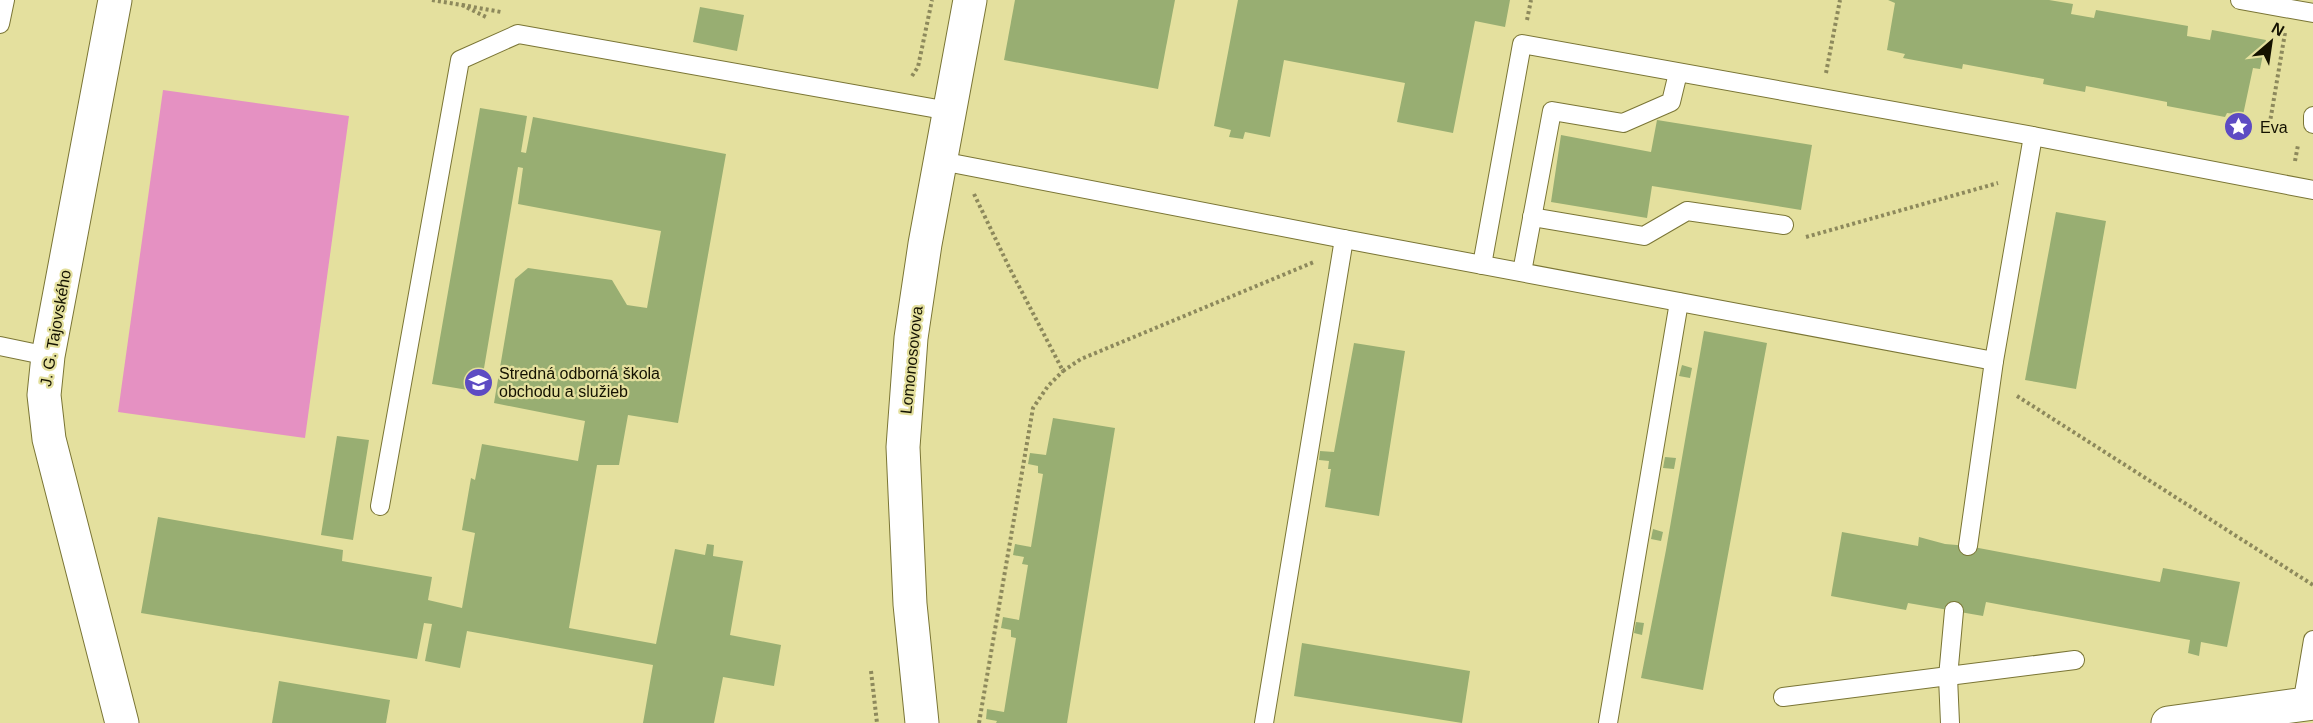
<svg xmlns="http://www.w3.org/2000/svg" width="2313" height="723" font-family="Helvetica,sans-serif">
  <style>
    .green { fill: #e591c2 }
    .building { fill: #98ae72 }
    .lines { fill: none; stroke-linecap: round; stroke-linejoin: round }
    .lane-casing { stroke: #7a7535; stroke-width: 20 }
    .street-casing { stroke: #7a7535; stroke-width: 35 }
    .path { stroke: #8d895c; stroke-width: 4; stroke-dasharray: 3 3; stroke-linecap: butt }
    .lane { stroke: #fff; stroke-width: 18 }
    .street { stroke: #fff; stroke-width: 33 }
    .labels { text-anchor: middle; stroke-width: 4.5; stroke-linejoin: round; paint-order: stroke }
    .poi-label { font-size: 16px; fill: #141200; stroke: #e4e09e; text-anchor: start }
    .street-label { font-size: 16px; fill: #141200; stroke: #e4e09e }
  </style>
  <rect width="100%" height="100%" fill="#e4e09e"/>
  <polygon class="green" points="163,90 349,116 305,438 118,412"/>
  <g class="building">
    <polygon points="1015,0 1175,0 1158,89 1004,60"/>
    <polygon points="1238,0 1510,0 1505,27 1475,21 1453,133 1397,122 1405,83 1284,60 1270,137 1245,132 1243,139 1229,137 1231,130 1214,126"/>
    <polygon points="1888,0 2049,0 2073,4 2071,14 2094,18 2096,10 2188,26 2187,36 2210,40 2212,30 2266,40 2260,69 2253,68 2243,115 2227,113 2225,117 2167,106 2167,102 2086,86 2085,92 2043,84 2044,79 1963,64 1962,69 1903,58 1905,54 1887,50 1895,3"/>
    <polygon points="700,7 744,15 737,51 693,42"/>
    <polygon points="480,108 527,116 521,152 526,153 533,117 726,154 678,423 628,415 619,465 597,465 569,628 656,644 675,549 705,555 707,544 714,545 713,556 743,561 730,635 781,645 774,686 723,677 714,723 643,723 653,665 467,631 460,668 425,661 432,624 424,623 417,659 141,613 158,517 343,550 342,561 432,577 428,600 462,608 475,533 462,530 471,478 475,480 482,444 578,461 585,421 494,403 515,279 528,268 612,280 627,305 647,308 661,231 518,204 523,168 518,167 480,392 432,384"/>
    <polygon points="1657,120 1812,145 1801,210 1652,186 1647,218 1551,202 1561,135 1651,152"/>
    <polygon points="2056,212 2106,221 2076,389 2025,380"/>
    <polygon points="1704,331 1767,343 1703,690 1641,678 1666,550"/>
    <polygon points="1354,343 1405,351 1379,516 1325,507 1331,469 1328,469 1329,461 1319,460 1320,451 1334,452"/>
    <polygon points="1682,365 1692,368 1690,378 1679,376"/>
    <polygon points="1053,418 1115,428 1067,723 996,723 997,721 986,719 987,709 1004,712 1016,638 1011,637 1011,630 1001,628 1003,617 1019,620 1028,565 1022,564 1024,557 1013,555 1015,544 1031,547 1043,474 1038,473 1038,466 1028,464 1030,453 1046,455"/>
    <polygon points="337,436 369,440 353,540 321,535"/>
    <polygon points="1665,457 1676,458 1674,469 1663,468"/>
    <polygon points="1653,529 1663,532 1661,541 1651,539"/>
    <polygon points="1842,532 1918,546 1919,537 1945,544 1968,546 2160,582 2163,568 2240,582 2227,647 2201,642 2199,656 2188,653 2190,640 1986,602 1983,616 1908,603 1906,610 1831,596"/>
    <polygon points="1636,622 1644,623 1642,635 1634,633"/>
    <polygon points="1302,643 1470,671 1462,723 1294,696"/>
    <polygon points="279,681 390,700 386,723 272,723"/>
  </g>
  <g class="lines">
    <defs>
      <g id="lane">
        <polyline points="2240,0 2313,13"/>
        <polyline points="0,24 5,0"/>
        <polyline points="2313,116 2313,124"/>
        <polyline points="941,161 1344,239 1994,361"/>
        <polyline points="1532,217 1644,236 1687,211 1784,225"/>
        <polyline points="1482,265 1522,44 2033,136 2313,190"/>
        <polyline points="1522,272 1552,111 1623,123 1671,102 1678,73"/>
        <polyline points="0,346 48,356"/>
        <polyline points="380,506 460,60 518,34 949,111"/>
        <polyline points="1968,546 1994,361 2033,136"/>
        <polyline points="1783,697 2075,660"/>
        <polyline points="2302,705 2313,640"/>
        <polyline points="1264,723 1344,239"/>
        <polyline points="1608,723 1679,302"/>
        <polyline points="1950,723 1948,677 1954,611"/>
      </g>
      <g id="street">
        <polyline points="115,0 48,356 44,395 49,439 122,723"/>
        <polyline points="922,723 910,604 903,447 911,338 925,244 970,0"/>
        <polyline points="2168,723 2313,703"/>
      </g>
    </defs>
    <use href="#lane" class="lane-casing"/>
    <use href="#street" class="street-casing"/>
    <g class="path">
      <polyline points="432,0 462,5 488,18"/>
      <polyline points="462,5 501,12"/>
      <polyline points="1527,20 1531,0"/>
      <polyline points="2285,33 2269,128 2288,132"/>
      <polyline points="1826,73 1840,0"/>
      <polyline points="912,76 918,67 932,0"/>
      <polyline points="2295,161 2298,145"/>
      <polyline points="974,194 1009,267 1063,371 1081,359 1314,262"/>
      <polyline points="1806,237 1998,183"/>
      <polyline points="2017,396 2313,585"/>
      <polyline points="871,671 877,723"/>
      <polyline points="979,723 1033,408 1048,386 1063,371"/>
    </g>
    <use href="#lane" class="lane"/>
    <use href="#street" class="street"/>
  </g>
  <defs>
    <symbol id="sight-disc" viewBox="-11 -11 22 22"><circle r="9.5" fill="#5d4bc3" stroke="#e4e09e"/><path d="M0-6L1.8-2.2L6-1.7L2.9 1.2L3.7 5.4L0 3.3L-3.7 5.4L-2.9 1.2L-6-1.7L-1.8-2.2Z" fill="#fff"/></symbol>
    <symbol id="school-disc" viewBox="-11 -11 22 22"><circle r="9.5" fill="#5d4bc3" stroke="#e4e09e"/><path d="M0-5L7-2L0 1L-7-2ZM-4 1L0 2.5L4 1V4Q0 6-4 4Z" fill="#fff"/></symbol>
  </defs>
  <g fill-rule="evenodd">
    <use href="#sight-disc" x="2222" y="110" width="33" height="33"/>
    <use href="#school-disc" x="462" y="366" width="33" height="33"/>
  </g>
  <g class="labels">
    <g class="poi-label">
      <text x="2260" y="133">Eva</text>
      <text x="499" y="379">Stredná odborná škola<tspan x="499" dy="18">obchodu a služieb</tspan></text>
    </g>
    <g class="street-label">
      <text transform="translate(55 328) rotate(-80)" y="6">J. G. Tajovského</text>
      <text transform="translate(911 360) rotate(-84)" y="6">Lomonosovova</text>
    </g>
  </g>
  <g transform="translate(2271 42) rotate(29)" stroke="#e4e09e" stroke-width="4.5" paint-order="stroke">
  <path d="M0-4.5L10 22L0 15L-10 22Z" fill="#141200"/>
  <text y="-9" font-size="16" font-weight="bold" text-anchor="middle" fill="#141200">N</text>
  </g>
</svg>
